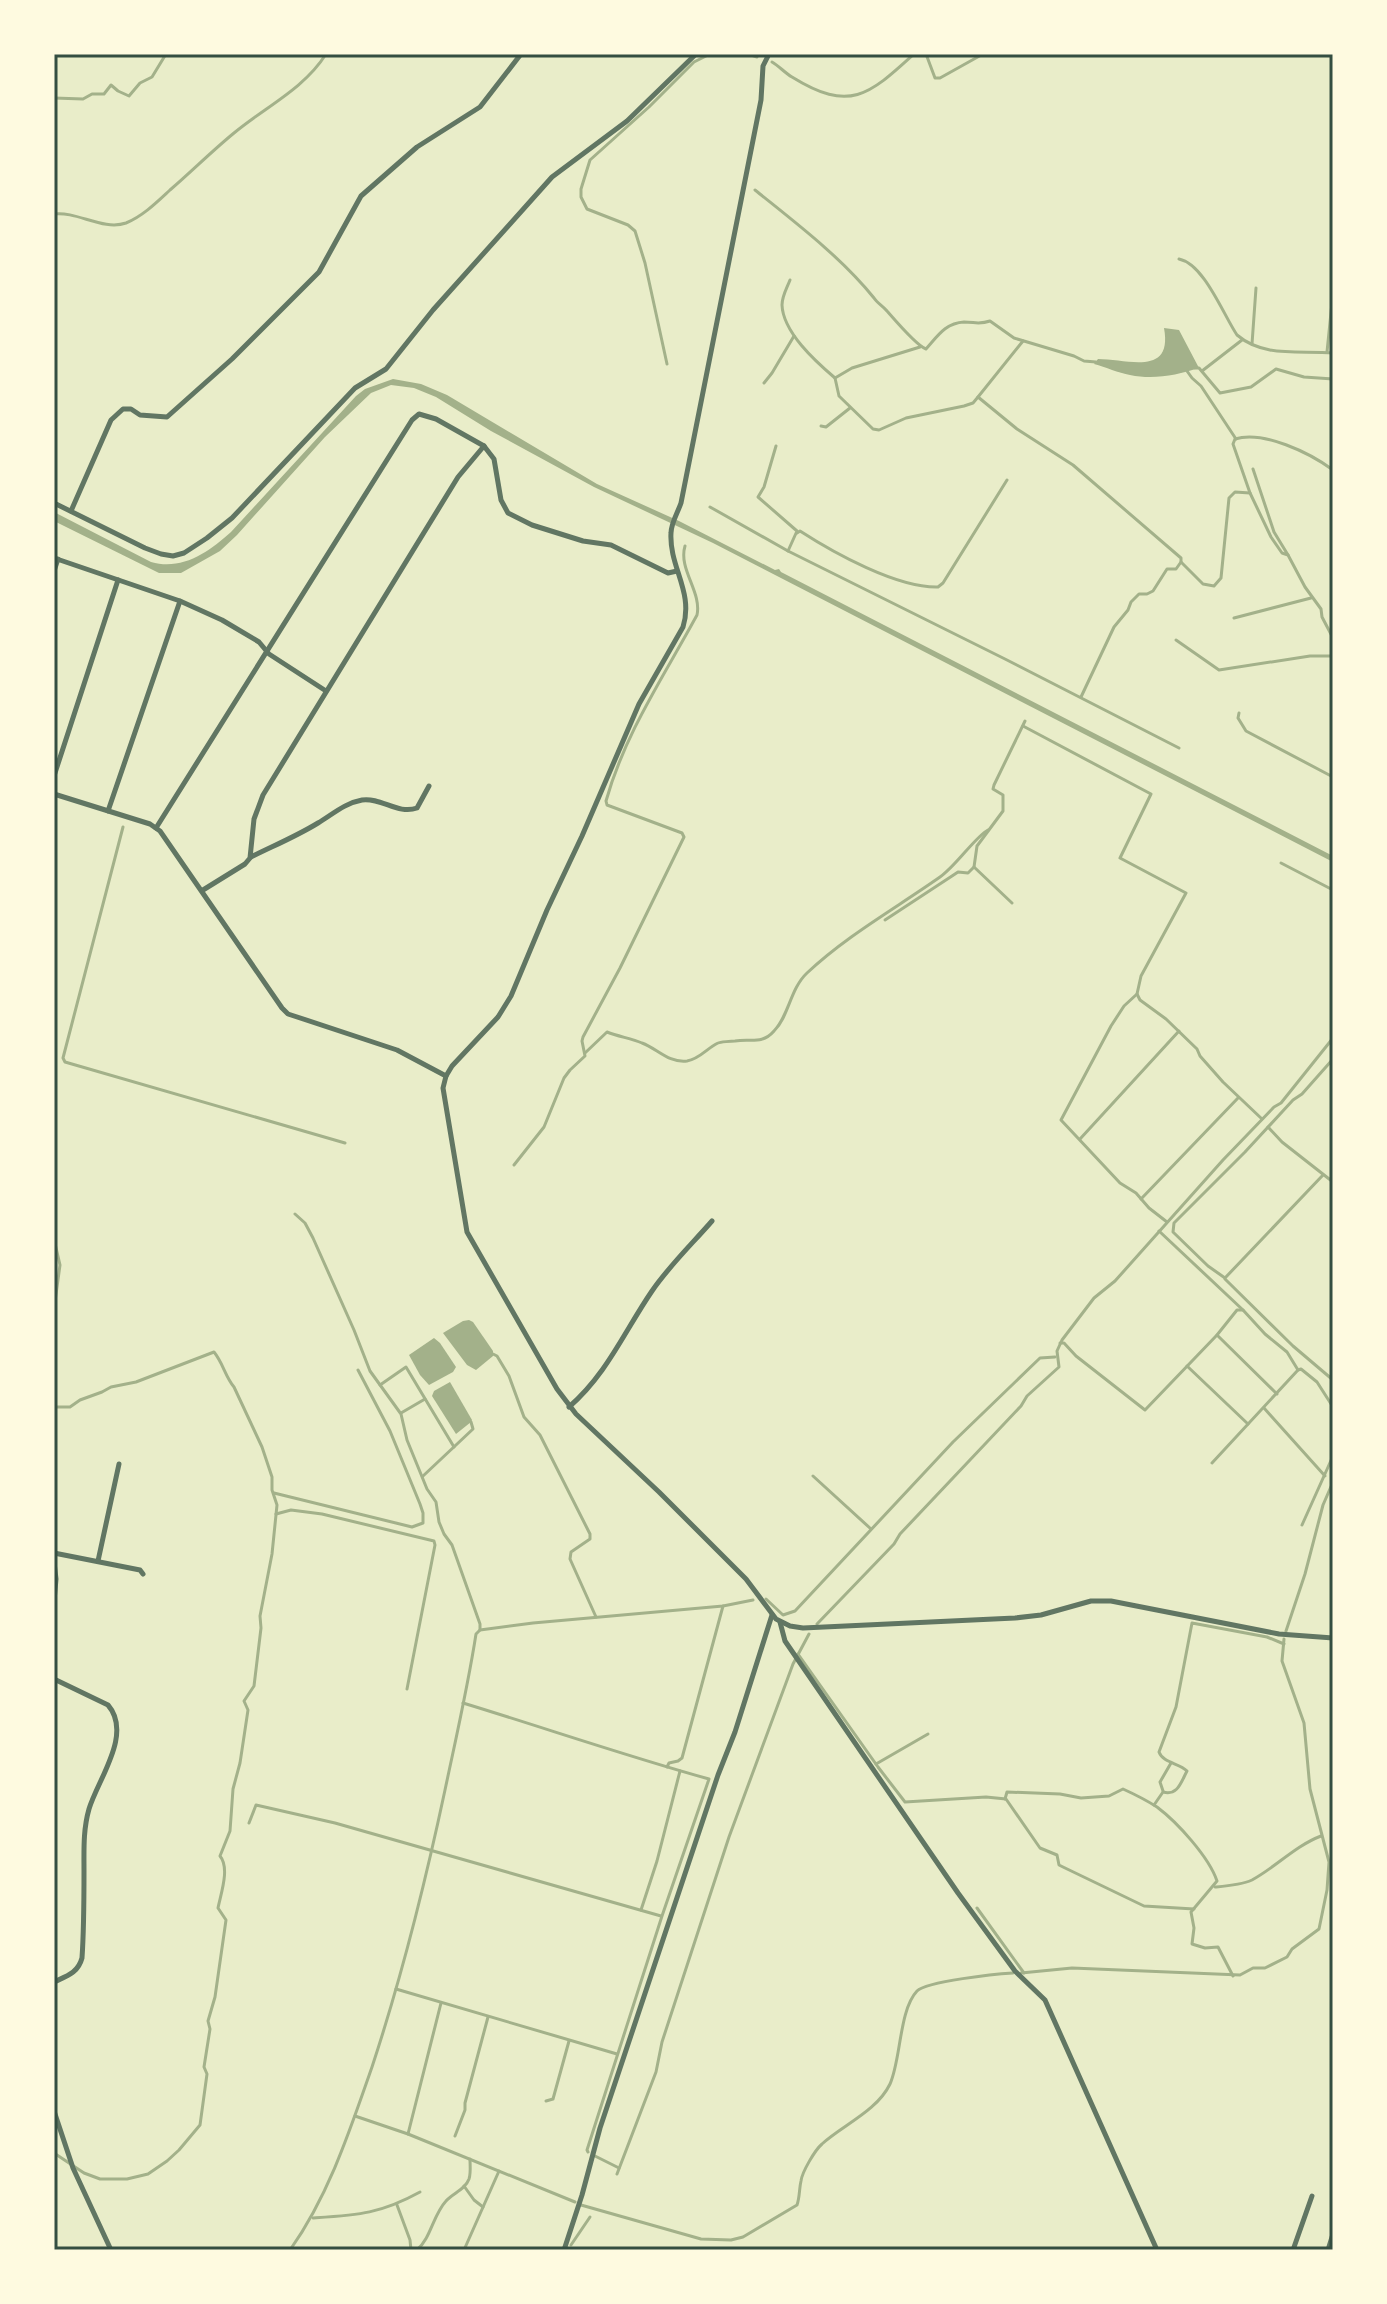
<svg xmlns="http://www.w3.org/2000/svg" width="1387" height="2304" font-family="'IBM Plex Sans',sans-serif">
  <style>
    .water { fill: #a3b18a }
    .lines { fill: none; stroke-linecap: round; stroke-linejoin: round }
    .stream { stroke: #a3b18a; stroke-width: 3 }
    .minor { stroke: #617663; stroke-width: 5 }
    .neatline { fill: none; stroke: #344e41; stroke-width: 3 }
  </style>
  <rect width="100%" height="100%" fill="#e9edc9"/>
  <g class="water">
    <path d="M1164,328L1179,330L1199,368C1177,375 1154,380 1130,375C1118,373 1106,367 1094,364L1098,359C1127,359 1173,377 1164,328Z"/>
    <path d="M393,379L421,384L447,395L597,484L679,521L775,570L779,569L781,572L1333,856V862L713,543L594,487L491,431L436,397L414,388L391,385L371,393L325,437L237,535L220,551L181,573H159L54,521V512L151,562C182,571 209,552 231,532L356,396L365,389Z"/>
    <polygon points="469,1320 473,1322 493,1351 493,1356 476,1370 467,1365 443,1333 463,1321"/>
    <polygon points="434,1338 440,1343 456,1367 453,1372 429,1385 420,1375 409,1355"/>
    <polygon points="450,1382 472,1420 471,1422 456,1434 432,1396 434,1391"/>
  </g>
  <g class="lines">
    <g class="stream">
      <polyline points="748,54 757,57"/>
      <polyline points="926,54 935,78 940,78 983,54"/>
      <path d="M772,62C779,66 785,73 792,77C850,113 869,95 914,54"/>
      <polyline points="54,98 83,99 92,94 104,94 111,85 118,91 129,96 140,83 152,77 166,54"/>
      <path d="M755,190C796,223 841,257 874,298C877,303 883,306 887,311C894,319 917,346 926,349C937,337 945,323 964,322C975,322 979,325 990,321L1014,338L1074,356L1084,361L1096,362"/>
      <path d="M54,214C77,211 103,231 126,223C143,216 157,202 170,190C191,172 212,151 234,133C265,107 304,89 326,54"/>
      <path d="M1179,259C1204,264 1223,314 1237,335C1264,358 1300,350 1333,353"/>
      <path d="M790,280C787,288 782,296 782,305C783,332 815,361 835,378"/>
      <polyline points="1252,344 1256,288"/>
      <polyline points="920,347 852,368 835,378 839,396 873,429 879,430 906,418 964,406 973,403 978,397 1017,429 1073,465 1181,558 1181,562 1203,584 1214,586 1221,578 1229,498 1235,492 1250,493"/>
      <polyline points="1327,352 1333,293"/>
      <polyline points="667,364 645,263 635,231 628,225 587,209 581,197 581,189 590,160 649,107 694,62 710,54"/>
      <polyline points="1195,368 1199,368 1220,393 1251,387 1276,369 1304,377 1333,379"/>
      <polyline points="1187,371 1192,378 1201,386 1236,439"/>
      <polyline points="1202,371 1242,340"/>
      <polyline points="764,383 772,373 794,336"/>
      <polyline points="978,397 1023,341"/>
      <polyline points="821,426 826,427 850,408"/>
      <polyline points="776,446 764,487 758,497 797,531 788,551"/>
      <polyline points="1253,469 1274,532 1288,555"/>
      <path d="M1333,470C1310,453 1263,430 1235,439L1233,444L1250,493L1271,537L1282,553L1288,555L1305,587L1321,609L1322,617L1333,638"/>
      <polyline points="710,507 788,551 1005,659 1179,748"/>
      <path d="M797,533L800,531C834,553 897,588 938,587L943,583L1007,480"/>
      <polyline points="1234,618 1311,598"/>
      <polyline points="1176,640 1219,670 1310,656 1333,656"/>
      <polyline points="1081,697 1114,627 1128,610 1131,602 1139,594 1147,594 1153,591 1167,569 1176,569 1181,562"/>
      <polyline points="1239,713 1238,718 1246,731 1333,777"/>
      <polyline points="1023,726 1151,794 1120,858 1186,893 1141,976 1137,994 1140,1000 1166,1019 1197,1049 1200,1056 1223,1082 1262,1119"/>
      <polyline points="123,827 63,1058 65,1062 345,1143"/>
      <polyline points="1281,863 1333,890"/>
      <polyline points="1012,903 974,867 977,846 1003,811 1003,795 993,789 994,785 1025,721"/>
      <polyline points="885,920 952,876 958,872 968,873 974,867"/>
      <polyline points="1137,994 1124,1006 1111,1026 1061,1120 1120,1183 1136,1193 1149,1208 1167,1222"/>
      <path d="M585,1053L607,1032C619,1037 631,1038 642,1043C658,1049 668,1063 687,1061C700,1059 707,1048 718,1043C720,1042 732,1041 735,1041C750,1038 762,1045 774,1031C789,1016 790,989 807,973C846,936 896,908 940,877C956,866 975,837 988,830"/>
      <polyline points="1268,1127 1282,1142 1333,1182"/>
      <polyline points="1080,1139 1179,1031"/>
      <path d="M514,1165L544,1127L564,1078L570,1070L585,1056L582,1041L583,1037L620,968L684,837L682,833L607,805L606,801C625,733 664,676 697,615C702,592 678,569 685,546"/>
      <polyline points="1323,1175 1225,1278 1208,1266 1173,1232 1174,1223 1245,1152 1293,1100 1302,1094 1333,1059"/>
      <polyline points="1141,1199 1238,1098"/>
      <polyline points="1159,1231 1243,1310 1265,1334 1287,1352 1298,1370"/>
      <polyline points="54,1239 60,1265 54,1309"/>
      <polyline points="1225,1279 1293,1346 1333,1380"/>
      <polyline points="1217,1335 1277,1394"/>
      <polyline points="1060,1343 1064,1343 1076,1356 1145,1410 1217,1335 1237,1310 1243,1310"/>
      <polyline points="493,1354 497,1356 509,1376 524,1417 540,1435 590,1534 590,1539 571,1552 570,1559 596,1617"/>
      <polyline points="1187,1366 1248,1424"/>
      <polyline points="380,1385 406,1367 454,1447"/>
      <path d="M54,1407H70L80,1400L102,1392L111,1387L136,1382L214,1352C223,1363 225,1376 234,1387L262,1447L272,1477V1490L277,1505L272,1554L260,1616L261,1628L254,1686L244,1701L248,1710L240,1763L233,1789L230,1831L220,1856C230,1868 221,1893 218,1908L226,1920L215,1997L208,2021L210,2029L204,2067L207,2074L200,2125L179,2150L167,2161L148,2174L127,2179H100L84,2173L54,2153"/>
      <polyline points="1264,1408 1325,1476"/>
      <polyline points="401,1413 425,1399"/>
      <polyline points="1212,1463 1298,1370 1301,1369 1317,1382 1333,1407"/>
      <polyline points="423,1476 473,1429 471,1422"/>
      <polyline points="813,1476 871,1529"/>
      <polyline points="274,1493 412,1527 423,1523 423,1513 420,1504 390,1431 358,1370"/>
      <polyline points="276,1514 291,1510 322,1514 434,1541 435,1545 407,1689"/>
      <polyline points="1302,1525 1333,1456"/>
      <polyline points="766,1599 783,1615 795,1611 953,1442 1040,1358 1055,1357"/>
      <polyline points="817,1624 894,1544 900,1534 1021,1406 1027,1396 1059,1367 1057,1351 1062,1340 1094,1298 1115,1281 1223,1160 1274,1107 1281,1103 1333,1038"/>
      <polyline points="480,1630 533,1623 723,1606 753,1600"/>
      <polyline points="1286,1631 1305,1574 1323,1505 1333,1482"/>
      <polyline points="798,1654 878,1767 905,1802 986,1797 1006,1799 1040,1848 1057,1855 1059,1865 1063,1867 1144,1906 1194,1909"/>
      <path d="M463,1703C545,1728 626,1756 709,1779L662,1916L587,2150L588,2152"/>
      <polyline points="876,1764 928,1734"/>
      <polyline points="667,1767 669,1763 678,1761 682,1758 723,1606"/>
      <polyline points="1163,1791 1160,1782 1171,1763"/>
      <path d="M1005,1799L1007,1792L1060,1794L1081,1798L1109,1796L1123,1789C1134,1794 1146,1800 1157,1807C1177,1822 1209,1857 1217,1881L1191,1912L1194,1928L1192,1944L1205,1948L1218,1947L1233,1976"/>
      <path d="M1154,1805L1163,1792C1178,1796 1181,1782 1187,1771C1179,1763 1163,1763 1159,1752L1176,1707L1192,1623L1267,1637L1284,1644"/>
      <polyline points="249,1823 256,1805 335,1823 661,1916"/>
      <path d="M1215,1887C1227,1886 1241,1885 1252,1880C1276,1867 1295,1846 1321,1836"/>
      <polyline points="977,1908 1024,1973"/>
      <polyline points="641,1910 657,1861 680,1771"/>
      <polyline points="1021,1973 1072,1968 1240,1975 1253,1968 1265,1968 1287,1957 1292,1949 1319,1929 1327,1890 1329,1862 1310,1789 1304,1723 1282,1661 1284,1639"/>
      <polyline points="396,1989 617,2054"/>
      <polyline points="546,2101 553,2099 569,2041"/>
      <polyline points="355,2116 408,2134 575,2202"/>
      <polyline points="408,2134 441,2003"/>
      <polyline points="455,2136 465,2110 465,2103 488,2017"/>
      <polyline points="595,2156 619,2168"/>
      <polyline points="617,2174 656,2072 662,2042 729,1837 793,1664 809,1634"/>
      <polyline points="464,2186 474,2200 483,2207"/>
      <polyline points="397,2205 410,2240 411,2250"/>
      <path d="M581,2205L701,2239L731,2240L743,2237L797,2205C800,2196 799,2189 801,2181C802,2172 815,2150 822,2144C843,2125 877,2111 890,2084C901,2060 899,2010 917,1991C927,1981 997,1974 1013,1973"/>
      <path d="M313,2218C358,2215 380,2214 420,2192"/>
      <polyline points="571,2245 590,2217"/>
      <path d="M290,2250C329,2195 350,2130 372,2067C402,1976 425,1884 445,1790C456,1738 468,1686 476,1634L480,1630V1624L452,1545L444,1534L439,1522L436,1502L427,1489L407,1440L401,1414L370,1371L354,1330L313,1238L305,1223L295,1214"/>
      <path d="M417,2250C431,2238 433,2215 446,2201C453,2193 465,2190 469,2179C471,2173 470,2165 470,2159"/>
      <polyline points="464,2250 499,2171"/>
    </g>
    <g class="minor">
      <path d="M769,54L763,66L761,100L681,503C678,512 671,523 671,533C669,567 694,592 683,627L639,704L582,836L547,910L511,996L498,1017L452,1066L446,1076L443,1088L467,1232L557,1389L576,1414L659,1492L746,1579L776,1619L790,1626L803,1628L1015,1618L1041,1615L1091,1601H1111L1279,1634L1333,1638"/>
      <polyline points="54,503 145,548 161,554 173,556 184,553 207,538 232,518 355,388 386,369 433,310 552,177 627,121 696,54"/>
      <polyline points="71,511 111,420 123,409 131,409 140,415 167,417 232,359 319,272 361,196 417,147 480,107 521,54"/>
      <polyline points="54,558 180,601 222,620 259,642 269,654 326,691"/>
      <polyline points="54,571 58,559"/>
      <polyline points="54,776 118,580"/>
      <polyline points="54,794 150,824 160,831 282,1008 288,1014 397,1050 446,1076"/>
      <polyline points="108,811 180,601"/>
      <polyline points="156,828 412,420 419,414 436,419 484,446 494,459 501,500 508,513 532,525 583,541 611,545 668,573 677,571"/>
      <path d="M251,857C273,846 297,836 318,823C333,814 345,803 362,800C381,797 398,815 417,808L429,786"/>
      <polyline points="203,890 245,864 250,858 254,819 263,795 458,477 484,446"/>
      <path d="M569,1407C607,1374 624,1332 652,1291C669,1266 692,1244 712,1221"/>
      <polyline points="54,1553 140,1570 143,1574"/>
      <polyline points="98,1561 119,1464"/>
      <polyline points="54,1562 56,1579 54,1601"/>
      <polyline points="780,1622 785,1641 958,1893 1015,1971 1045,2000 1157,2250"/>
      <path d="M54,1679L108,1705C133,1734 98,1779 89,1809C83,1830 84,1850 84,1871C84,1900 84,1929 82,1958C78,1973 67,1976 54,1982"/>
      <polyline points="54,2111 73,2168 111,2250"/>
      <polyline points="564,2250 582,2195 600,2128 718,1775 735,1732 772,1615"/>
      <polyline points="1293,2250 1312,2196"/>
      <polyline points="1328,2250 1333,2234"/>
    </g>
  </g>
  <rect width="1387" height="2304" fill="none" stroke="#fefae0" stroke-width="112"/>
  <rect x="56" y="56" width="1275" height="2192" class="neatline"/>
</svg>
